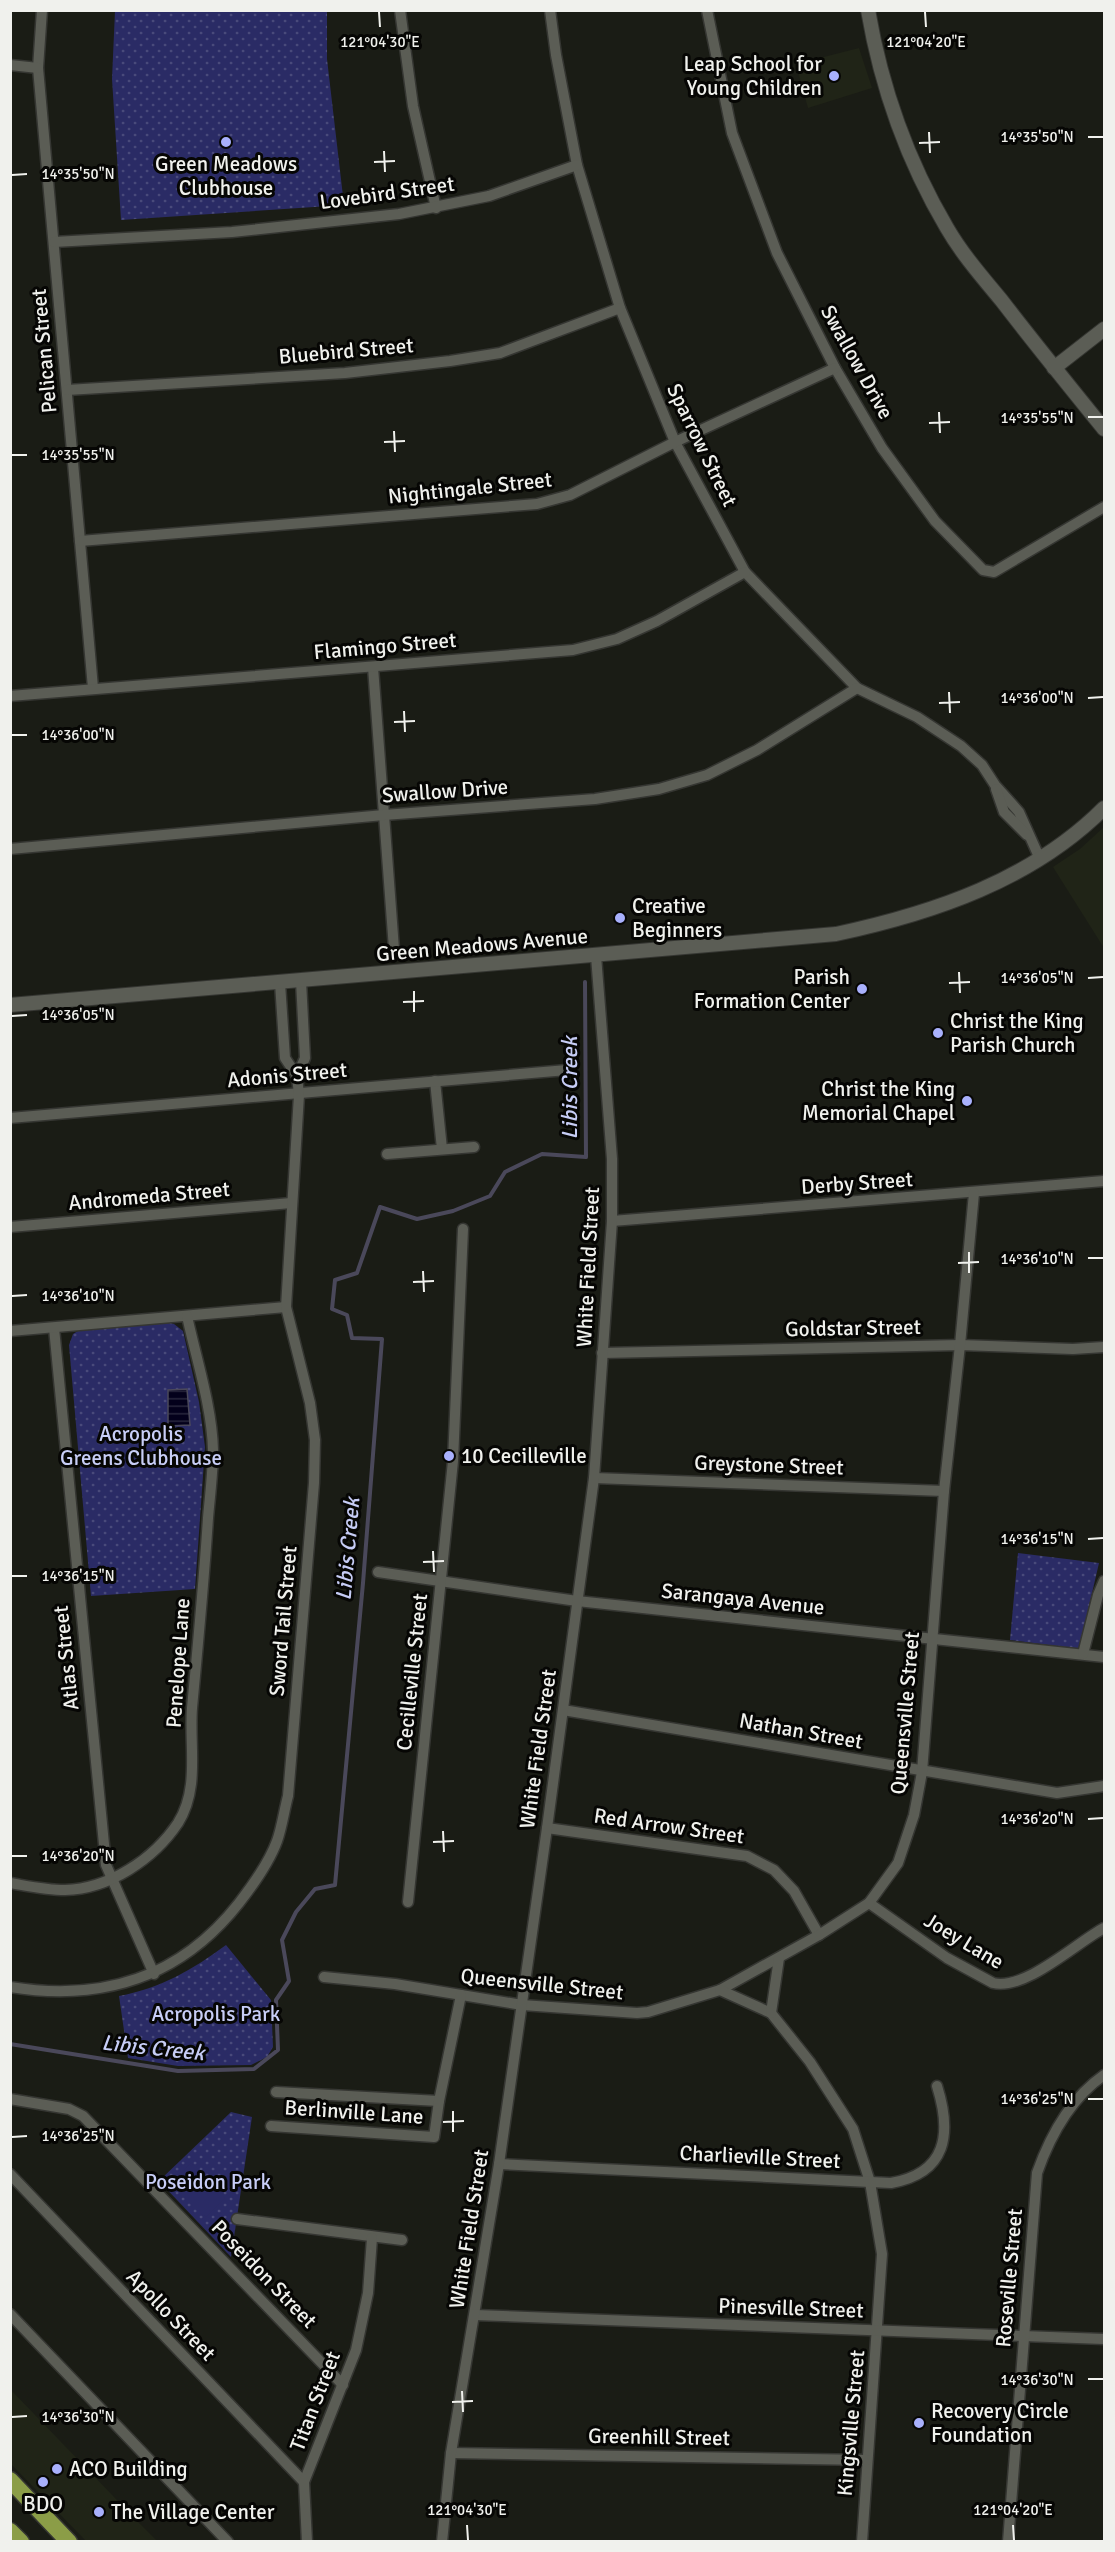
<svg xmlns="http://www.w3.org/2000/svg" width="1115" height="2552" font-family="Signika,sans-serif">
  <style>
    .built { fill: #202417 }
    .grass { fill: url(#grass-dots) }
    .pitch { fill: #2a2b65 }
    .water { fill: url(#water-rules); stroke: #4a485a; stroke-width: 1.5 }
    .lines { fill: none; stroke-linecap: round; stroke-linejoin: round }
    .stream { stroke: #4a485a; stroke-width: 4 }
    .minor-casing { stroke: #353632; stroke-width: 13 }
    .tertiary-casing { stroke: #353632; stroke-width: 16 }
    .primary-casing { stroke: #353632; stroke-width: 19 }
    .minor { stroke: #5b5d55; stroke-width: 10 }
    .tertiary { stroke: #5b5d55; stroke-width: 14 }
    .primary { stroke: #8b9d47; stroke-width: 16 }
    .ticks { fill: none; stroke: #f0f1ed; stroke-width: 2 }
    .poi-dot { fill: #a8b0fc; stroke: #060604; stroke-width: 2 }
    .labels { text-anchor: middle; stroke-width: 6; stroke-linejoin: round; paint-order: stroke }
    .poi-label { font-size: 21px; fill: #f0f1ed; stroke: #060604; text-anchor: start }
    .street-label { font-size: 21px; fill: #f0f1ed; stroke: #060604 }
    .park-label { font-size: 21px; fill: #c8cef7; stroke: #060604 }
    .water-label { font-size: 22px; font-style: italic; fill: #c6ccf5; stroke: #060604 }
    .ticks-label { font-size: 15px; text-anchor: middle; fill: #f0f1ed; stroke: #060604; stroke-width: 6; stroke-linejoin: round; paint-order: stroke }
  </style>
  <defs>
    <pattern id="grass-dots" width="8" height="8" patternUnits="userSpaceOnUse" patternTransform="scale(1.5)"><rect width="8" height="8" fill="#2a2b65"/><path d="M2 2h.1M6 6h.1" fill="none" stroke="#494a7b" stroke-width="1.8" stroke-linecap="round"/></pattern>
    <pattern id="water-rules" width="6" height="5" patternUnits="userSpaceOnUse" patternTransform="scale(1.5)"><rect width="6" height="5" fill="#03001b"/><path d="M0 2.5h6" fill="none" stroke="#28263c"/></pattern>
  </defs>
  <rect width="100%" height="100%" fill="#1a1c15"/>
  <g class="built">
    <polygon points="859,48 872,88 808,108 796,64"/>
    <polygon points="1104,827 1104,948 1053,867 1080,849"/>
    <polygon points="10,2389 140,2524 157,2541 86,2541 11,2464"/>
  </g>
  <g class="grass">
    <polygon points="115,11 327,11 327,59 344,205 121,220 112,79"/>
    <polygon points="166,1322 174,1324 183,1331 199,1402 205,1447 195,1589 91,1596 69,1345 73,1334 78,1331"/>
    <polygon points="1018,1553 1099,1563 1079,1649 1010,1640"/>
    <path d="M226,1945L271,2000L273,2047L267,2057L251,2065L178,2066L128,2058L119,1996C161,1988 192,1970 226,1945Z"/>
    <polygon points="231,2112 252,2117 231,2257 159,2181"/>
  </g>
  <polygon class="pitch" points="191,2163 225,2198 206,2217 172,2182"/>
  <polygon class="water" points="187,1389 190,1425 168,1426 168,1390"/>
  <g class="lines">
    <polyline class="stream" points="10,2044 178,2071 254,2069 278,2050 276,2000 289,1981 282,1940 296,1912 315,1889 335,1885 363,1583 382,1339 352,1338 347,1315 332,1309 335,1280 357,1273 380,1207 417,1219 453,1211 490,1196 505,1172 542,1154 586,1157 585,982"/>
    <defs>
      <g id="minor">
        <polyline points="42,10 38,68 93,688"/>
        <polyline points="400,10 413,106 436,208"/>
        <polyline points="550,10 556,55 577,165 620,308 675,442 745,572 857,688 917,717 961,746 982,765 995,785 1019,812 1040,859"/>
        <polyline points="707,10 732,133 777,253 835,368 882,448 935,521 983,570 994,572 1104,507"/>
        <polyline points="10,65 38,68"/>
        <polyline points="54,242 232,232 399,214 489,196 577,165"/>
        <polyline points="67,390 345,373 450,361 500,353 620,308"/>
        <polyline points="80,541 537,504 570,495 675,442 835,368"/>
        <polyline points="373,667 394,949"/>
        <polyline points="10,696 573,650 617,639 657,621 745,572"/>
        <polyline points="996,789 1004,812 1027,835"/>
        <polyline points="10,849 384,815 595,799 659,789 707,775 757,750 857,688"/>
        <polyline points="280,983 285,1058 297,1076"/>
        <polyline points="435,1081 442,1149"/>
        <polyline points="10,1118 567,1070"/>
        <polyline points="387,1154 474,1147"/>
        <polyline points="612,1221 1104,1181"/>
        <polyline points="10,1227 291,1203"/>
        <polyline points="54,1328 106,1865 154,1974"/>
        <polyline points="10,1331 286,1307"/>
        <polyline points="602,1353 960,1345 1073,1349 1104,1347"/>
        <polyline points="594,1478 944,1491"/>
        <polyline points="378,1572 577,1601 1104,1657"/>
        <polyline points="1083,1654 1098,1595 1104,1581"/>
        <polyline points="563,1710 1057,1793 1104,1786"/>
        <polyline points="547,1828 747,1856 774,1870 794,1891 819,1935"/>
        <path d="M10,1883C28,1886 46,1890 65,1890C109,1889 154,1859 178,1823C200,1788 189,1746 192,1708C198,1644 204,1581 208,1518C210,1495 213,1472 213,1450C212,1407 196,1358 187,1316"/>
        <polyline points="408,1902 453,1461 463,1229"/>
        <path d="M869,1903L947,1958L993,1983C1025,1991 1076,1943 1104,1928"/>
        <polyline points="324,1977 395,1984 522,2005 637,2013 648,2012 720,1990 819,1935 869,1903 898,1863 914,1815 922,1772 944,1491 960,1345 974,1193"/>
        <path d="M10,1987C103,2002 180,1978 239,1903C253,1885 269,1863 277,1841C282,1827 284,1811 288,1796L314,1483L315,1440L310,1403L286,1307L299,1095L297,1076L305,1058L301,981"/>
        <polyline points="720,1990 771,2013 810,2062 853,2129 870,2182 882,2254 862,2542"/>
        <polyline points="771,2013 779,1958"/>
        <polyline points="276,2092 439,2101"/>
        <polyline points="10,2099 69,2109 83,2116 343,2385"/>
        <polyline points="271,2126 434,2137 439,2101 461,1995"/>
        <path d="M499,2164L891,2183C947,2173 952,2134 937,2086"/>
        <polyline points="10,2174 304,2482"/>
        <polyline points="237,2219 402,2240"/>
        <polyline points="10,2314 228,2542"/>
        <polyline points="475,2315 1104,2339"/>
        <polyline points="451,2453 867,2460"/>
        <polyline points="307,2542 304,2482 356,2350 368,2293 372,2238"/>
        <polyline points="442,2542 451,2453 499,2164 547,1828 594,1478 612,1221 612,1159 596,956"/>
        <path d="M1008,2542L1037,2173C1050,2136 1071,2098 1104,2075"/>
      </g>
      <g id="tertiary">
        <path d="M868,10C881,86 908,162 947,228C962,254 983,278 1002,301C1035,344 1070,387 1104,429"/>
        <polyline points="1054,368 1104,329"/>
        <path d="M10,1005L836,934C934,913 1032,880 1104,808"/>
      </g>
      <g id="primary">
        <polyline points="10,2480 69,2542"/>
        <polyline points="10,2531 21,2542"/>
      </g>
    </defs>
    <use href="#minor" class="minor-casing"/>
    <use href="#tertiary" class="tertiary-casing"/>
    <use href="#primary" class="primary-casing"/>
    <use href="#minor" class="minor"/>
    <use href="#tertiary" class="tertiary"/>
    <use href="#primary" class="primary"/>
  </g>
  <path class="ticks" d="M379,12L380,27M925,12L926,27M929,132L930,153M1088,137H1103M919,143L940,142M384,151L385,172M374,162L395,161M12,175L27,174M939,412L940,433M1088,417H1103M929,423L950,422M394,431L395,452M384,442L405,441M12,455H27M949,692L950,713M1088,698L1103,697M939,703L960,702M404,711L405,732M394,722L415,721M12,735H27M959,972L960,993M1088,978L1103,977M949,983L970,982M414,991V1012M403,1002L424,1001M12,1016L27,1015M969,1252V1273M1088,1258H1103M958,1263L979,1262M423,1271L424,1292M413,1282L434,1281M12,1296L27,1295M1088,1539L1103,1538M433,1551L434,1572M423,1562L444,1561M12,1576H27M1088,1819L1103,1818M443,1831L444,1852M433,1842L454,1841M12,1856H27M1088,2099H1103M453,2111V2132M443,2122L464,2121M12,2137L27,2136M1088,2379H1103M462,2391L463,2412M452,2402L473,2401M12,2417L27,2416M467,2525L468,2540M1013,2525L1014,2540"/>
  <g class="poi-dot">
    <circle cx="834" cy="76" r="6"/>
    <circle cx="226" cy="142" r="6"/>
    <circle cx="620" cy="918" r="6"/>
    <circle cx="862" cy="989" r="6"/>
    <circle cx="938" cy="1033" r="6"/>
    <circle cx="967" cy="1101" r="6"/>
    <circle cx="449" cy="1456" r="6"/>
    <circle cx="919" cy="2423" r="6"/>
    <circle cx="57" cy="2469" r="6"/>
    <circle cx="43" cy="2482" r="6"/>
    <circle cx="99" cy="2512" r="6"/>
  </g>
  <g class="labels">
    <g class="poi-label">
      <text x="822" y="71" text-anchor="end">Leap School for<tspan x="822" dy="24">Young Children</tspan></text>
      <text x="226" y="171" text-anchor="middle">Green Meadows<tspan x="226" dy="24">Clubhouse</tspan></text>
      <text x="632" y="913">Creative<tspan x="632" dy="24">Beginners</tspan></text>
      <text x="850" y="984" text-anchor="end">Parish<tspan x="850" dy="24">Formation Center</tspan></text>
      <text x="950" y="1028">Christ the King<tspan x="950" dy="24">Parish Church</tspan></text>
      <text x="955" y="1096" text-anchor="end">Christ the King<tspan x="955" dy="24">Memorial Chapel</tspan></text>
      <text x="461" y="1463">10 Cecilleville</text>
      <text x="931" y="2418">Recovery Circle<tspan x="931" dy="24">Foundation</tspan></text>
      <text x="69" y="2476">ACO Building</text>
      <text x="43" y="2511" text-anchor="middle">BDO</text>
      <text x="111" y="2519">The Village Center</text>
    </g>
    <g class="street-label">
      <text transform="translate(387 193) rotate(-8)" y="7">Lovebird Street</text>
      <text transform="translate(44 351) rotate(-95)" y="7">Pelican Street</text>
      <text transform="translate(346 351) rotate(-5)" y="7">Bluebird Street</text>
      <text transform="translate(857 362) rotate(61)" y="7">Swallow Drive</text>
      <text transform="translate(702 445) rotate(64)" y="7">Sparrow Street</text>
      <text transform="translate(470 488) rotate(-6)" y="7">Nightingale Street</text>
      <text transform="translate(385 646) rotate(-5)" y="7">Flamingo Street</text>
      <text transform="translate(445 791) rotate(-4)" y="7">Swallow Drive</text>
      <text transform="translate(482 945) rotate(-5)" y="7">Green Meadows Avenue</text>
      <text transform="translate(287 1075) rotate(-5)" y="7">Adonis Street</text>
      <text transform="translate(857 1183) rotate(-4)" y="7">Derby Street</text>
      <text transform="translate(149 1196) rotate(-5)" y="7">Andromeda Street</text>
      <text transform="translate(588 1267) rotate(-87)" y="7">White Field Street</text>
      <text transform="translate(853 1328) rotate(-1)" y="7">Goldstar Street</text>
      <text transform="translate(769 1465) rotate(2)" y="7">Greystone Street</text>
      <text transform="translate(743 1599) rotate(6)" y="7">Sarangaya Avenue</text>
      <text transform="translate(283 1621) rotate(-85)" y="7">Sword Tail Street</text>
      <text transform="translate(66 1658) rotate(-96)" y="7">Atlas Street</text>
      <text transform="translate(178 1663) rotate(-86)" y="7">Penelope Lane</text>
      <text transform="translate(412 1672) rotate(-84)" y="7">Cecilleville Street</text>
      <text transform="translate(905 1713) rotate(-85)" y="7">Queensville Street</text>
      <text transform="translate(801 1731) rotate(10)" y="7">Nathan Street</text>
      <text transform="translate(538 1749) rotate(-82)" y="7">White Field Street</text>
      <text transform="translate(669 1826) rotate(8)" y="7">Red Arrow Street</text>
      <text transform="translate(964 1941) rotate(31)" y="7">Joey Lane</text>
      <text transform="translate(542 1984) rotate(6)" y="7">Queensville Street</text>
      <text transform="translate(354 2112) rotate(4)" y="7">Berlinville Lane</text>
      <text transform="translate(760 2157) rotate(3)" y="7">Charlieville Street</text>
      <text transform="translate(469 2229) rotate(-81)" y="7">White Field Street</text>
      <text transform="translate(264 2274) rotate(46)" y="7">Poseidon Street</text>
      <text transform="translate(1009 2278) rotate(-85)" y="7">Roseville Street</text>
      <text transform="translate(791 2308) rotate(2)" y="7">Pinesville Street</text>
      <text transform="translate(171 2315) rotate(46)" y="7">Apollo Street</text>
      <text transform="translate(315 2401) rotate(-69)" y="7">Titan Street</text>
      <text transform="translate(851 2423) rotate(-85)" y="7">Kingsville Street</text>
      <text transform="translate(659 2437) rotate(1)" y="7">Greenhill Street</text>
    </g>
    <g class="park-label">
      <text x="141" y="1441">Acropolis<tspan x="141" dy="24">Greens Clubhouse</tspan></text>
      <text x="216" y="2021">Acropolis Park</text>
      <text x="208" y="2189">Poseidon Park</text>
    </g>
    <g class="water-label">
      <text transform="translate(569 1088) rotate(-90)" y="8">Libis Creek</text>
      <text transform="translate(347 1549) rotate(-85)" y="8">Libis Creek</text>
      <text transform="translate(153 2047) rotate(6)" y="8">Libis Creek</text>
    </g>
  </g>
  <g class="ticks-label">
    <text x="380" y="47">121°04'30"E</text>
    <text x="926" y="47">121°04'20"E</text>
    <text x="1037" y="142">14°35'50"N</text>
    <text x="78" y="179">14°35'50"N</text>
    <text x="1037" y="423">14°35'55"N</text>
    <text x="78" y="460">14°35'55"N</text>
    <text x="1037" y="703">14°36'00"N</text>
    <text x="78" y="740">14°36'00"N</text>
    <text x="1037" y="983">14°36'05"N</text>
    <text x="78" y="1020">14°36'05"N</text>
    <text x="1037" y="1264">14°36'10"N</text>
    <text x="78" y="1301">14°36'10"N</text>
    <text x="1037" y="1544">14°36'15"N</text>
    <text x="78" y="1581">14°36'15"N</text>
    <text x="1037" y="1824">14°36'20"N</text>
    <text x="78" y="1861">14°36'20"N</text>
    <text x="1037" y="2104">14°36'25"N</text>
    <text x="78" y="2141">14°36'25"N</text>
    <text x="1037" y="2385">14°36'30"N</text>
    <text x="78" y="2422">14°36'30"N</text>
    <text x="467" y="2515">121°04'30"E</text>
    <text x="1013" y="2515">121°04'20"E</text>
  </g>
  <rect width="1115" height="2552" fill="none" stroke="#f0f1ed" stroke-width="24"/>
</svg>
